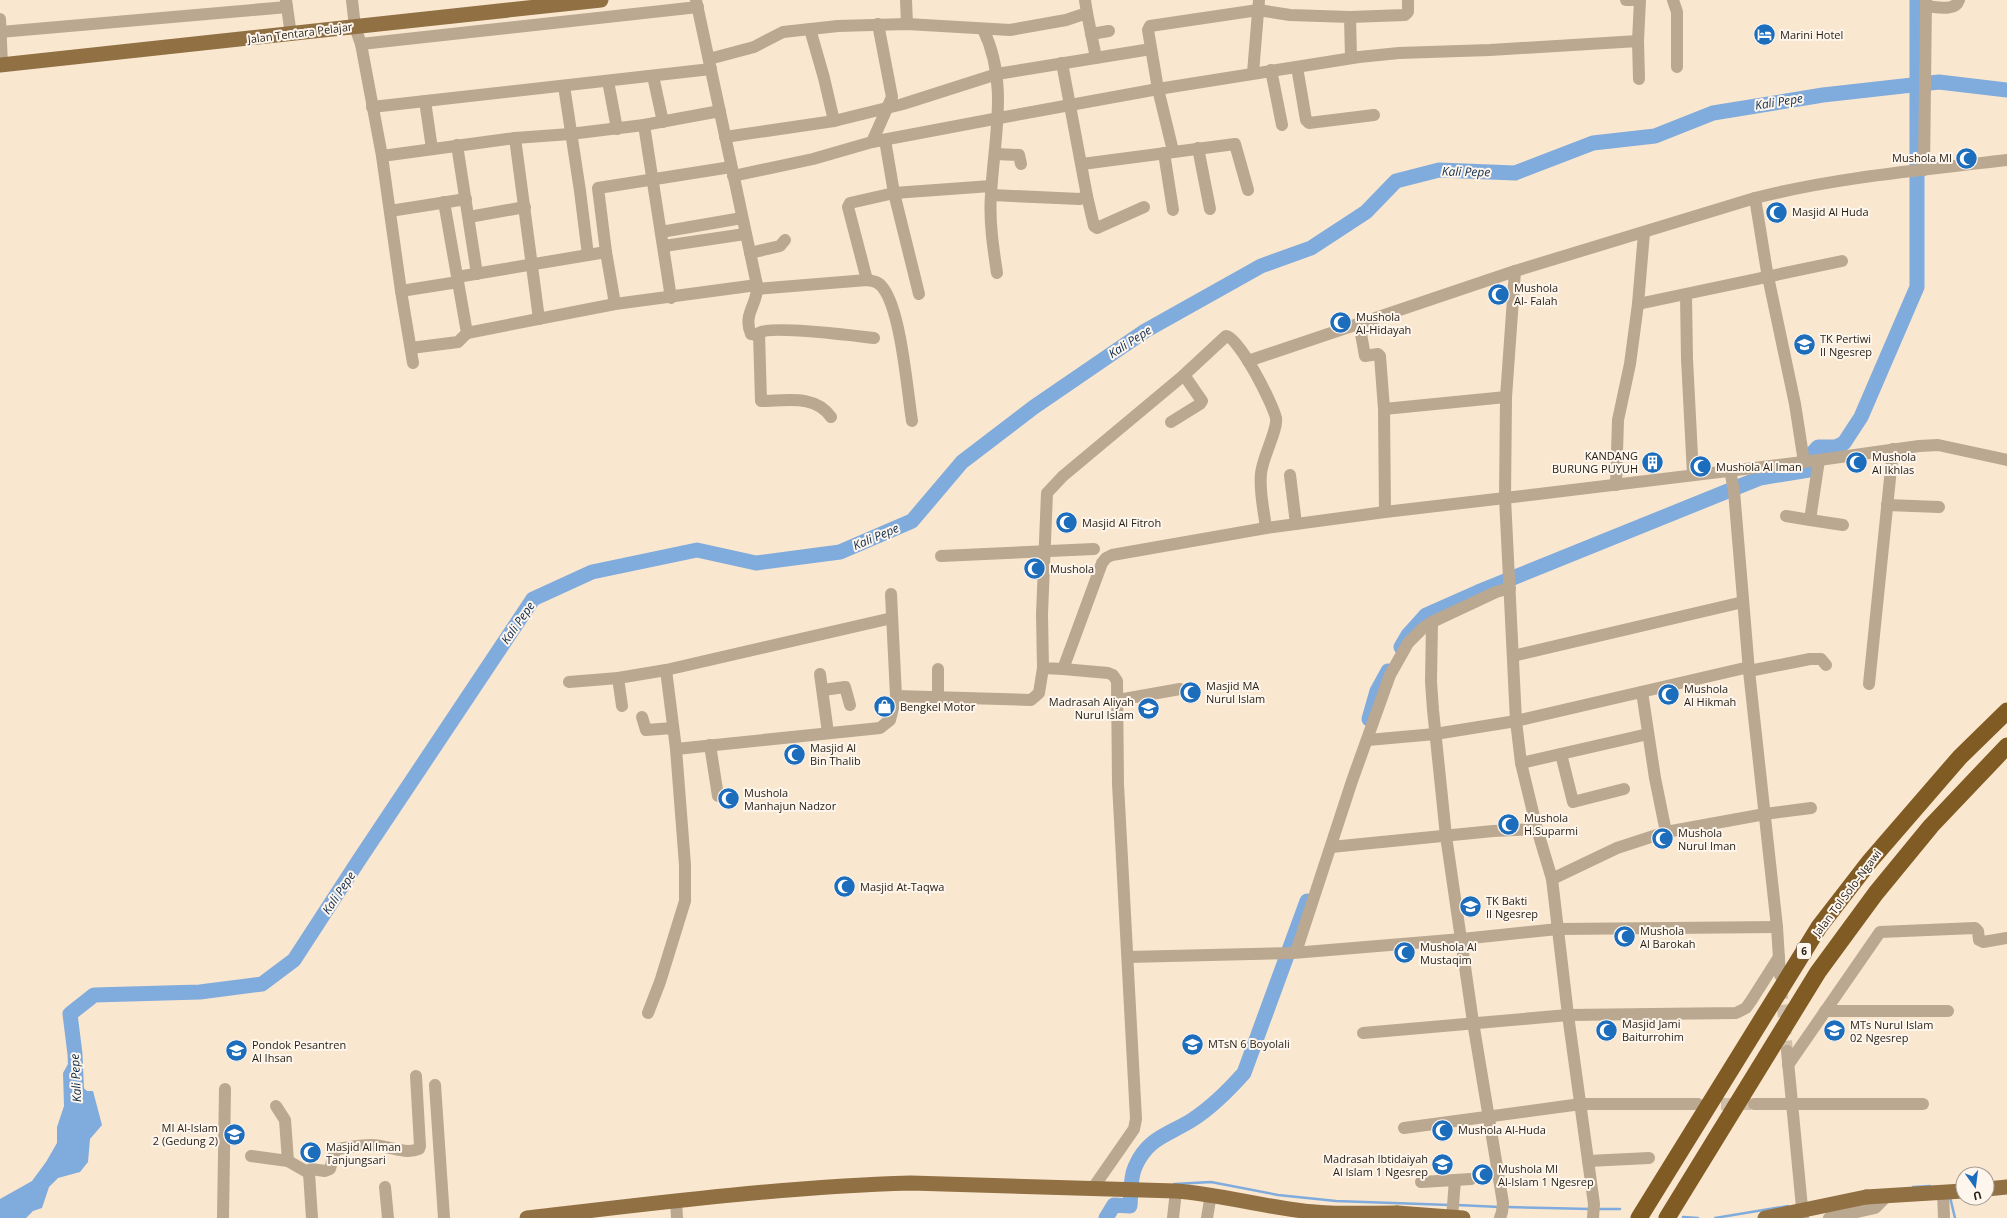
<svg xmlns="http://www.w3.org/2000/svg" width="2007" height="1218" font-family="'Open Sans',sans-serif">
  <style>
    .water { fill: #80abdd }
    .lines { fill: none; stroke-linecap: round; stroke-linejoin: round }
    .stream { stroke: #80abdd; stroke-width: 2.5 }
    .river { stroke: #80abdd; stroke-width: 15 }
    .minor-tunnel { stroke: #cfbfaa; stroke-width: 12; stroke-dasharray: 12 6; stroke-linecap: butt }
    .minor { stroke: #bba891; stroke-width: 12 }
    .major { stroke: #917044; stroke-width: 15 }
    .highway { stroke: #815b24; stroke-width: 17 }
    .major-bridge { stroke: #917044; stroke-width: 15 }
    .labels { text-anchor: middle; stroke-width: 4; stroke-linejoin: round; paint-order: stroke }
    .shield { fill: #fef6ed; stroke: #655f56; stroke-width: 1 }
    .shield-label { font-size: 10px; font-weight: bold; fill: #241e15 }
    .street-label { font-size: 11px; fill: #241e15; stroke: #fef6ed }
    .poi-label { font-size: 11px; fill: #241e15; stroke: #fef6ed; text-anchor: start }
    .water-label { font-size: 12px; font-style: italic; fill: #0d2c4c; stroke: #fef6ed }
  </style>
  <rect width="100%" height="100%" fill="#fae7cf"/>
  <polygon class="water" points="68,1064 76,1081 87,1091 93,1091 102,1125 90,1139 88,1162 80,1172 58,1178 49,1187 42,1208 33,1211 26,1218 0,1218 0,1199 32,1181 46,1162 57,1143 57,1127 64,1106 63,1073"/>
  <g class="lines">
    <g class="stream">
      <polyline points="1174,1184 1211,1182 1278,1195 1336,1201 1450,1205"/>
      <polyline points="1913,1187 1930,1186"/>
      <polyline points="1950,1197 1955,1218"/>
      <polyline points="1457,1205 1500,1207"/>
      <polyline points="1507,1207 1590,1209"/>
      <polyline points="1597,1209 1620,1209"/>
      <polyline points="1683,1217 1698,1218"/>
      <polyline points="1715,1218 1788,1206"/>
    </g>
    <g class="river">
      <polyline points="1401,647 1408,635 1426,615 1478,592 1760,478 1809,470 1810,456 1818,447 1836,447 1844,443 1861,417 1917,287 1917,0"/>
      <polyline points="1369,719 1377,691 1388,671"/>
      <polyline points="77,1101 75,1054 70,1014 94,995 200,992 262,984 294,960 359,860 533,599 592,572 697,550 756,563 840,552 912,521 962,462 1034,407 1145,331 1261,266 1311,248 1366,212 1396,181 1439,170 1515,173 1593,143 1655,136 1713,113 1823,95 1939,82 2007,90"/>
      <path d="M1106,1218L1114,1205L1130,1206C1131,1194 1130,1178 1135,1167C1147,1138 1168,1135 1192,1120C1212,1107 1228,1091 1244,1073L1307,901"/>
    </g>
    <g class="minor-tunnel">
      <polyline points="1781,987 1787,1051"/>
      <polyline points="1703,1104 1754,1104"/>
    </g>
    <g class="minor">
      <polyline points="286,0 291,35"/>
      <polyline points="352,0 355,27 361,44 382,156 401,291 413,363"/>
      <path d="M696,0L757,285C759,303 742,314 751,334L758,335"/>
      <polyline points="906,0 907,24"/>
      <polyline points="1626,0 1633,0"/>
      <polyline points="1673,0 1677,12 1677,67"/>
      <path d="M1926,6C1937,7 1955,12 1959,0"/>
      <polyline points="1087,13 1096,58"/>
      <polyline points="1350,17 1405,15 1408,12 1408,0"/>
      <polyline points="0,19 2,65"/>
      <polyline points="810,29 824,78 834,121"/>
      <path d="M983,29C1009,82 994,138 991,194C989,220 993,247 997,273"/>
      <polyline points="0,32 287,7"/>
      <polyline points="1091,34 1109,31"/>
      <polyline points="1638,41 1639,79"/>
      <polyline points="361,44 698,7"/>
      <polyline points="709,59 754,47 783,32 838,26 907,24 1010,30 1066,20 1087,13 1085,0"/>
      <polyline points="1297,67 1306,120 1309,123 1374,115"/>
      <polyline points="1271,70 1282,125"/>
      <polyline points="1253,73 1259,0"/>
      <polyline points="653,76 663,122"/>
      <polyline points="608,81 617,129"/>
      <polyline points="564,86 580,191 588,255"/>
      <polyline points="425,101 432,149"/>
      <polyline points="372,107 711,69"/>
      <polyline points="644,125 671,298"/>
      <polyline points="725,137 834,121 903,104 997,74 1151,49"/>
      <polyline points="515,138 539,319"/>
      <polyline points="885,140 894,193 919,294"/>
      <polyline points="872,142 892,97 878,24"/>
      <polyline points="457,145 477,274"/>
      <polyline points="1198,148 1210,209"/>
      <polyline points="1173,151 1158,89 1148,30 1150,26 1258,10 1290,15 1350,17 1351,58"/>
      <polyline points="1164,153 1173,210"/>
      <polyline points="995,154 1019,155 1021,164"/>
      <polyline points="382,156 515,138 570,134 644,125 720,111"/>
      <polyline points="1082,164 1235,144 1248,190"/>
      <polyline points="1924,170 1926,0"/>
      <polyline points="733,176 813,159 872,142 999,118 1158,89 1359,57 1399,53 1490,50 1638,41 1640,0"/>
      <polyline points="991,195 1080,199 1087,196 1062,63"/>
      <polyline points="1087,196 1094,226 1097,228 1144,207"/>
      <polyline points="1755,198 1767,272 1795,404 1804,462"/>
      <polyline points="390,211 466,199"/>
      <polyline points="469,217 525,207"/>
      <polyline points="661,232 742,218"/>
      <polyline points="664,246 745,234"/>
      <polyline points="606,252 615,304"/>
      <polyline points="750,253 780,246 785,240"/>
      <polyline points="457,277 606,252 598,188 731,167"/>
      <polyline points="867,280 848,207 850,203 894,193 991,186"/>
      <path d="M757,289L867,280C874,281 879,282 883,288C901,311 907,389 912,421"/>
      <polyline points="401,291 458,282"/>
      <polyline points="1686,295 1687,359 1693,475"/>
      <polyline points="1638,304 1842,261"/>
      <polyline points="1359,323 1365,356 1378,354 1380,356 1384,409"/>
      <polyline points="467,333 615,304 757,285"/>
      <polyline points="411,348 458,342 467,333 444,202"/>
      <path d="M1248,361L1515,271L1755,198C1837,177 1923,170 2007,160"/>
      <path d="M831,417C815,394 786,401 761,401L759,333C770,325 856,336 874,338"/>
      <polyline points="1171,422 1200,404 1202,401 1184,375"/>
      <polyline points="1730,470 1734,491 1749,671 1777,927 1780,975"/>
      <polyline points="1290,475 1296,524"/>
      <polyline points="1616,485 1618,420 1630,364 1638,304 1644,233"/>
      <polyline points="1887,505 1939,507"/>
      <polyline points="1385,512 1384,409 1506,397"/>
      <polyline points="1786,516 1810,520 1819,460"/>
      <polyline points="1810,520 1843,525"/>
      <path d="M1266,528C1264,511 1259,491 1261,474C1262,458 1278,430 1276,418C1273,404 1239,337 1226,336L1184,375L1063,476L1047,493L1042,614L1043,668L1063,669L1102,563L1106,558L1112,555L1266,528L1385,512L1505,498L1506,397L1515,271"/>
      <polyline points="941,556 1094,549"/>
      <polyline points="891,594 896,696"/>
      <polyline points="1432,622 1431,682 1433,710 1446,836 1473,1022 1503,1203 1502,1212 1500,1218"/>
      <polyline points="1513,656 1743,602"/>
      <polyline points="1063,669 1108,673 1113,675 1117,681 1118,784 1136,1119 1134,1129 1093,1188"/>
      <polyline points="666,670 676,749 880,728 890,720 896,696 1031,700 1039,693 1043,668"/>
      <polyline points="1749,671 1810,659 1821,659 1826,665"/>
      <polyline points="820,674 828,733"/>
      <polyline points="618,678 622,706"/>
      <polyline points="569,682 618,678 666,670 892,618"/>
      <polyline points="1869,684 1893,449"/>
      <polyline points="823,690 845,687 850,705"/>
      <polyline points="1642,692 1655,778 1666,832"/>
      <polyline points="938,698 938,669"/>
      <polyline points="1118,700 1180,689"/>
      <polyline points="642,717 646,730 673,728"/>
      <polyline points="1368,740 1435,734 1516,721 1749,667"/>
      <polyline points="710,745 718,796"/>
      <polyline points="1561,754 1573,802 1624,789"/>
      <polyline points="1521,763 1648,734"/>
      <polyline points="1331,847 1493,831 1537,829"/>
      <polyline points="1552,879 1617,848 1666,832 1765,814 1811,808"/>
      <polyline points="1296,952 1352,781 1390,675 1408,643 1423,628 1432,622 1496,592 1510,588"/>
      <polyline points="1128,957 1293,953 1462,939 1558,929 1777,927"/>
      <polyline points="1825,1011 1948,1011"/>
      <polyline points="648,1013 660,982 685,901 685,865 676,749"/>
      <polyline points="1363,1033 1568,1015 1736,1013 1746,1008 1751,1001 1779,957"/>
      <polyline points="1787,1051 1803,1218"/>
      <polyline points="1788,1065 1880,932 1975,928 1978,931 1979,940 1983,942 2007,938"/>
      <polyline points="435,1085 444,1218"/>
      <polyline points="1754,1104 1923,1104"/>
      <polyline points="276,1106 285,1120 288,1161"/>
      <polyline points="1404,1128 1581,1104 1698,1104"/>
      <polyline points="251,1156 288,1161 309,1173 312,1218"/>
      <polyline points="1588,1161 1649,1158"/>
      <path d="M308,1171L311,1169L325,1171L330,1169L335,1151L338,1149C349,1147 361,1145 372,1145C387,1145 404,1155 419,1149L420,1146L416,1076"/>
      <polyline points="1455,1180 1471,1179"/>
      <polyline points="1421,1182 1455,1180 1452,1218"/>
      <polyline points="385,1187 388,1218"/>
      <polyline points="1943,1191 1944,1218"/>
      <polyline points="676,1200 677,1218"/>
      <polyline points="223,1218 225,1089"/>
      <polyline points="1173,1218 1176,1191"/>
      <polyline points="1207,1218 1211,1194"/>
      <polyline points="1593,1218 1594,1204 1568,1015 1552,879 1537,829 1521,763 1516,721 1505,498 1819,460 1919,446 1938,445 2007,460"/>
      <polyline points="1829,1218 1875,1208 1888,1195"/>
    </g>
    <g class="major">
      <polyline points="0,65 601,0"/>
      <polyline points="1987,1189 2007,1187"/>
      <polyline points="1866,1197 1963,1191"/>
      <path d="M527,1218C654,1203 782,1187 911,1183L1176,1191C1217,1194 1256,1205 1296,1210C1330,1215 1363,1213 1397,1213"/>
    </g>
    <g class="highway">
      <polyline points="1639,1218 1819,927 1870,861 1960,757 2007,711"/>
      <polyline points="1667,1218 1818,972 1876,893 1931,826 2007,746"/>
    </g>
    <g class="major-bridge">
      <polyline points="1397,1213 1463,1218"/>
      <polyline points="1765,1218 1866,1197"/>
    </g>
  </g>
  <defs>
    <symbol id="hotel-disc" viewBox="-11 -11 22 22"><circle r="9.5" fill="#1c6dbc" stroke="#fef6ed"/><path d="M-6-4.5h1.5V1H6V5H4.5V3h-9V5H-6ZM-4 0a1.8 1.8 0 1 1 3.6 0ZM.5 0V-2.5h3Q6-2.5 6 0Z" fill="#fff"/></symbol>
    <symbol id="mosque-disc" viewBox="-11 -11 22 22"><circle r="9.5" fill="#1c6dbc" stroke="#fef6ed"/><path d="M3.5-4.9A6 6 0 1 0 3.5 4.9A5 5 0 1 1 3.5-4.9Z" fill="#fff"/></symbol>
    <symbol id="school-disc" viewBox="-11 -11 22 22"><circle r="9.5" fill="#1c6dbc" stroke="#fef6ed"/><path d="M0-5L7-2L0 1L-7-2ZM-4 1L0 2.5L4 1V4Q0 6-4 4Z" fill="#fff"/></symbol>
    <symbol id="building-disc" viewBox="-11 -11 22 22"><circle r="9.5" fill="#1c6dbc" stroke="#fef6ed"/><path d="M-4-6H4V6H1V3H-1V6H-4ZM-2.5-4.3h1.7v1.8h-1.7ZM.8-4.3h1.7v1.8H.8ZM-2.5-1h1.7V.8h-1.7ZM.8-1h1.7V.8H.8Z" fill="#fff"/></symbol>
    <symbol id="shop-disc" viewBox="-11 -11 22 22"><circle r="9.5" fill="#1c6dbc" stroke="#fef6ed"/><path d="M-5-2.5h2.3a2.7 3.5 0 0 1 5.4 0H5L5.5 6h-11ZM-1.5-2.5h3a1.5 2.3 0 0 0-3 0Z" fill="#fff"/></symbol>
  </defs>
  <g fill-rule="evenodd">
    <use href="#hotel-disc" x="1752" y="22" width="25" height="25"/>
    <use href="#mosque-disc" x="1954" y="146" width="25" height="25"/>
    <use href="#mosque-disc" x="1764" y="200" width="25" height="25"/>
    <use href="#mosque-disc" x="1486" y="282" width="25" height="25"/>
    <use href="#mosque-disc" x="1328" y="310" width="25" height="25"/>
    <use href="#school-disc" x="1792" y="332" width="25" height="25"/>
    <use href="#building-disc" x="1640" y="450" width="25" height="25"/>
    <use href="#mosque-disc" x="1844" y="450" width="25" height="25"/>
    <use href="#mosque-disc" x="1688" y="454" width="25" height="25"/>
    <use href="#mosque-disc" x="1054" y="510" width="25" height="25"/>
    <use href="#mosque-disc" x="1022" y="556" width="25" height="25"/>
    <use href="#mosque-disc" x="1178" y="680" width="25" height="25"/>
    <use href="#mosque-disc" x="1656" y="682" width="25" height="25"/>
    <use href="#shop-disc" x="872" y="694" width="25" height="25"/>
    <use href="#school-disc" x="1136" y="696" width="25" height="25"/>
    <use href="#mosque-disc" x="782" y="742" width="25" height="25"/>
    <use href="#mosque-disc" x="716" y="786" width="25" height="25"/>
    <use href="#mosque-disc" x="1496" y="812" width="25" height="25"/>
    <use href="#mosque-disc" x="1650" y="826" width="25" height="25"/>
    <use href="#mosque-disc" x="832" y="874" width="25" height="25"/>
    <use href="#school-disc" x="1458" y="894" width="25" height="25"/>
    <use href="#mosque-disc" x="1612" y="924" width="25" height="25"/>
    <use href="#mosque-disc" x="1392" y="940" width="25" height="25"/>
    <use href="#mosque-disc" x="1594" y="1018" width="25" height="25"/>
    <use href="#school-disc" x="1822" y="1018" width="25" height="25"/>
    <use href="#school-disc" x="1180" y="1032" width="25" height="25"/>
    <use href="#school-disc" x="224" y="1038" width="25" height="25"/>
    <use href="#mosque-disc" x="1430" y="1118" width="25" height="25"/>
    <use href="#school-disc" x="222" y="1122" width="25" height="25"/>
    <use href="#mosque-disc" x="298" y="1140" width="25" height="25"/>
    <use href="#school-disc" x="1430" y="1152" width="25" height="25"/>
    <use href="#mosque-disc" x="1470" y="1162" width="25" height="25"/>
  </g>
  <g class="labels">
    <rect class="shield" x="1797" y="943" width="14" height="16" rx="3"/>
    <g class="shield-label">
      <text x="1804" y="955">6</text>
    </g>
    <g class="street-label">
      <text transform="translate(300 33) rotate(-7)" y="4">Jalan Tentara Pelajar</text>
      <text transform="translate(1847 893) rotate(-53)" y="4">Jalan Tol Solo–Ngawi</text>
    </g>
    <g class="poi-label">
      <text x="1780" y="39">Marini Hotel</text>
      <text x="1952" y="162" text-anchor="end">Mushola MI</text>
      <text x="1792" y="216">Masjid Al Huda</text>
      <text x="1514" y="292">Mushola<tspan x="1514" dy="13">Al- Falah</tspan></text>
      <text x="1356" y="321">Mushola<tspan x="1356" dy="13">Al-Hidayah</tspan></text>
      <text x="1820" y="343">TK Pertiwi<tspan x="1820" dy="13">II Ngesrep</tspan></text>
      <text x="1638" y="460" text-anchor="end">KANDANG<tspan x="1638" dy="13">BURUNG PUYUH</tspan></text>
      <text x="1872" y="461">Mushola<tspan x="1872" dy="13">Al Ikhlas</tspan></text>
      <text x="1716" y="471">Mushola Al Iman</text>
      <text x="1082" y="527">Masjid Al Fitroh</text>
      <text x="1050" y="573">Mushola</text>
      <text x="1206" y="690">Masjid MA<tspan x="1206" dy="13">Nurul Islam</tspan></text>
      <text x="1684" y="693">Mushola<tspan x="1684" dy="13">Al Hikmah</tspan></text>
      <text x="1134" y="706" text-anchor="end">Madrasah Aliyah<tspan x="1134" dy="13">Nurul Islam</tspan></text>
      <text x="900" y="711">Bengkel Motor</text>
      <text x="810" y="752">Masjid Al<tspan x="810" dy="13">Bin Thalib</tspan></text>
      <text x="744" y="797">Mushola<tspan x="744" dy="13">Manhajun Nadzor</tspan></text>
      <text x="1524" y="822">Mushola<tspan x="1524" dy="13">H.Suparmi</tspan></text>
      <text x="1678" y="837">Mushola<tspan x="1678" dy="13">Nurul Iman</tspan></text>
      <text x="860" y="891">Masjid At-Taqwa</text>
      <text x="1486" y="905">TK Bakti<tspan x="1486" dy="13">II Ngesrep</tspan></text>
      <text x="1640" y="935">Mushola<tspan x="1640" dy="13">Al Barokah</tspan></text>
      <text x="1420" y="951">Mushola Al<tspan x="1420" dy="13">Mustaqim</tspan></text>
      <text x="1622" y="1028">Masjid Jami<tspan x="1622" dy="13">Baiturrohim</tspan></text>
      <text x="1850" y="1029">MTs Nurul Islam<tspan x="1850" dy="13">02 Ngesrep</tspan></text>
      <text x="1208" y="1048">MTsN 6 Boyolali</text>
      <text x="252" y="1049">Pondok Pesantren<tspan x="252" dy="13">Al Ihsan</tspan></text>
      <text x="218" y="1132" text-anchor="end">MI Al-Islam<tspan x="218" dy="13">2 (Gedung 2)</tspan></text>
      <text x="1458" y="1134">Mushola Al-Huda</text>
      <text x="326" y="1151">Masjid Al Iman<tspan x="326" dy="13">Tanjungsari</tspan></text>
      <text x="1428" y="1163" text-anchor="end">Madrasah Ibtidaiyah<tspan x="1428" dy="13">Al Islam 1 Ngesrep</tspan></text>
      <text x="1498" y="1173">Mushola MI<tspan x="1498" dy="13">Al-Islam 1 Ngesrep</tspan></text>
    </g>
    <g class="water-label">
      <text transform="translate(1779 102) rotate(-9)" y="4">Kali Pepe</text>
      <text transform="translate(1466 172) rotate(1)" y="4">Kali Pepe</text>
      <text transform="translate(1130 342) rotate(-33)" y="4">Kali Pepe</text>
      <text transform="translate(876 537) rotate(-23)" y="4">Kali Pepe</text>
      <text transform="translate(518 623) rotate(-55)" y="4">Kali Pepe</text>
      <text transform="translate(339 893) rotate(-56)" y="4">Kali Pepe</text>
      <text transform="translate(76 1078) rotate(-93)" y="4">Kali Pepe</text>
    </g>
  </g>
  <g transform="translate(1975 1186) rotate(166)"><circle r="19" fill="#fef6ed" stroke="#a7a097"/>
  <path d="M0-3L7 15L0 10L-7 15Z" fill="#1c6dbc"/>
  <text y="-6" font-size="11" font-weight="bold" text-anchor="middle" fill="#241e15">U</text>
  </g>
</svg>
